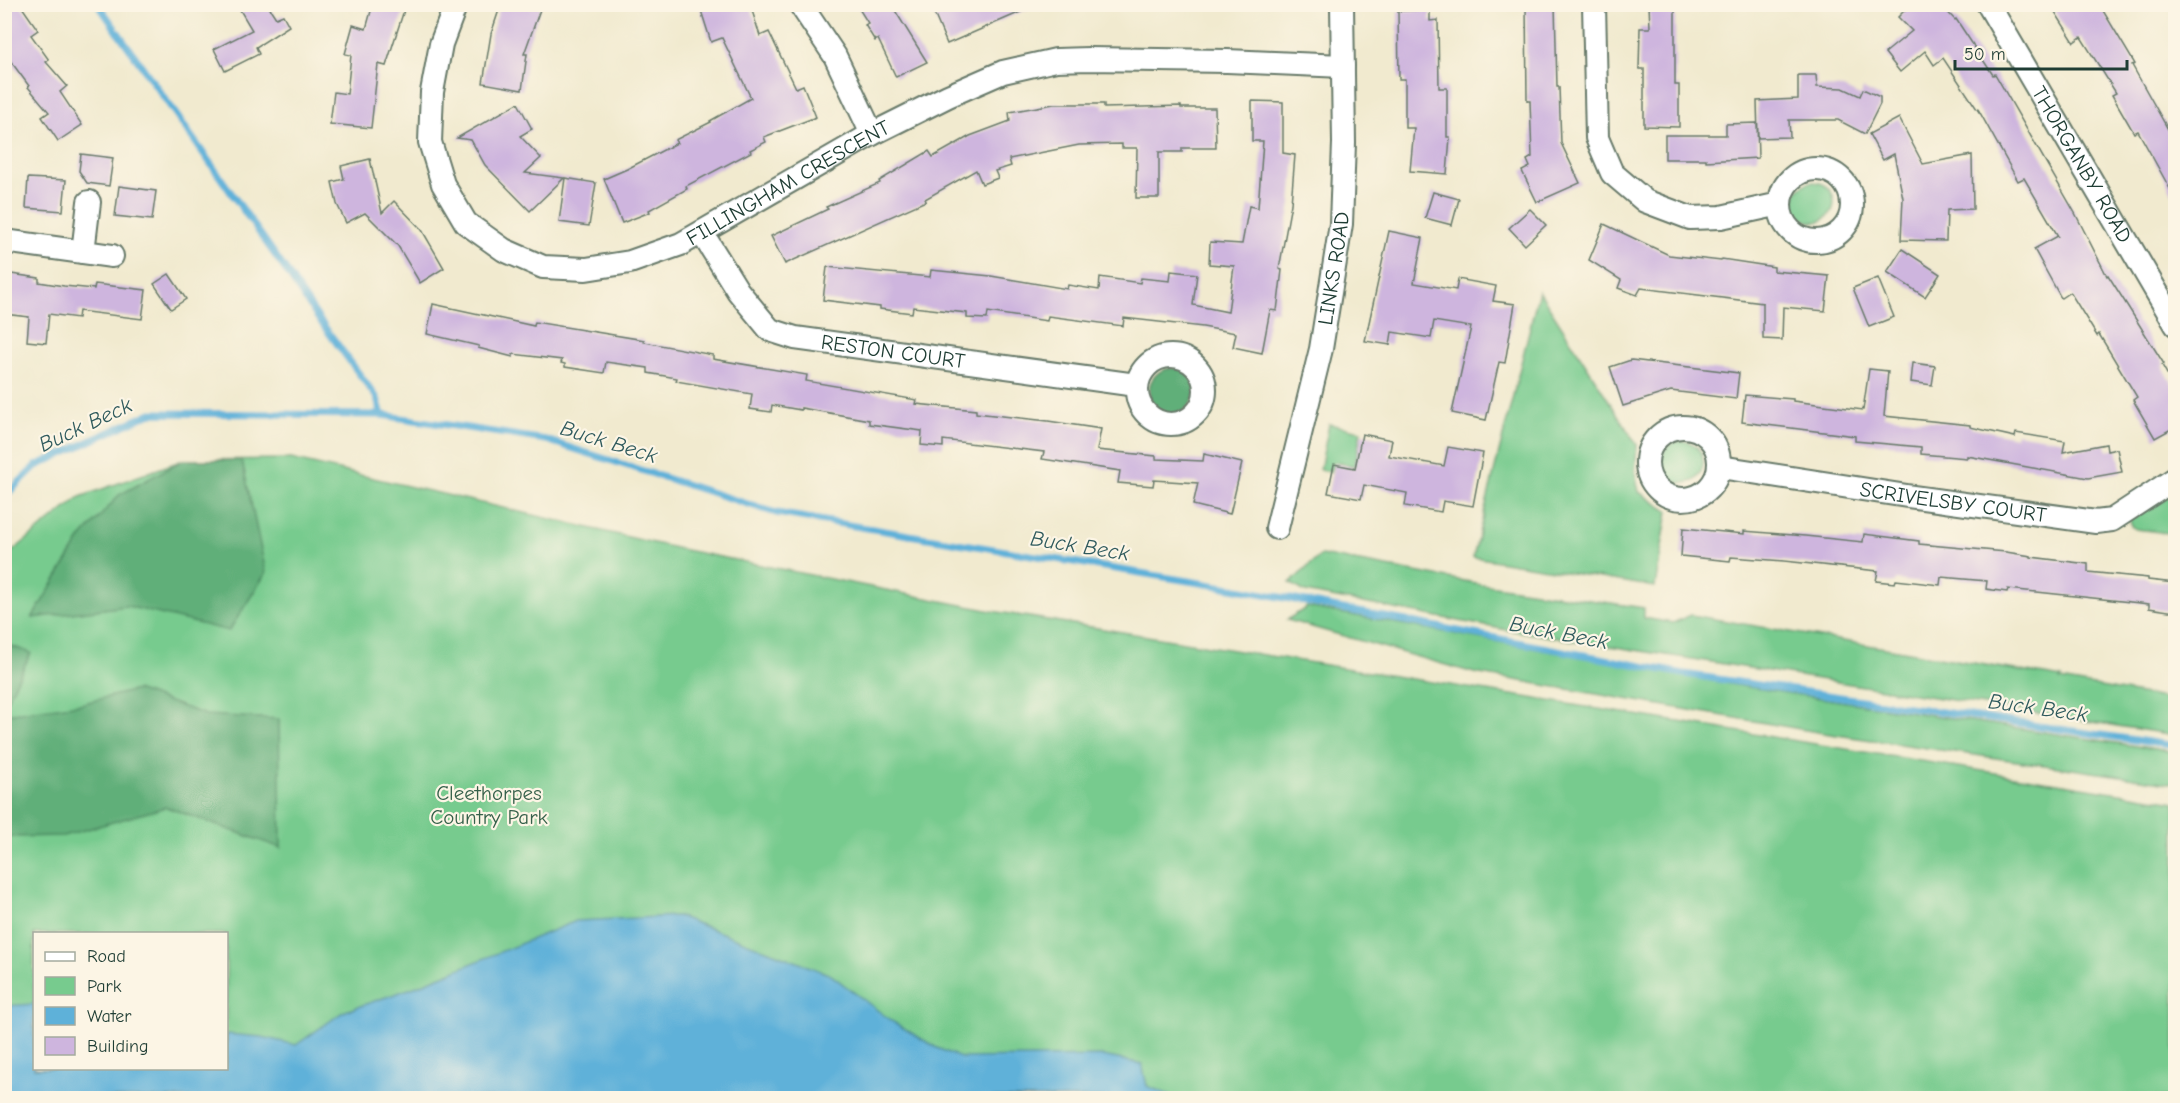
<svg xmlns="http://www.w3.org/2000/svg" width="2180" height="1103" font-family="'Comic Neue',sans-serif">
  <style>
    .green { fill: #77cb8e; stroke: #4b8461; stroke-width: 1.5; fill-rule: evenodd }
    .forest { fill: #61af79; stroke: #407656; stroke-width: 1.5 }
    .water { fill: #5eb1d9; stroke: #3e7786; stroke-width: 1.5 }
    .lines { fill: none; stroke-linecap: round; stroke-linejoin: round }
    .stream { stroke: #5eb1d9; stroke-width: 7 }
    .building { fill: #ceb5de }
    .minor-casing { stroke: #687a6a; stroke-width: 26 }
    .minor { stroke: #fff; stroke-width: 22 }
    .labels { text-anchor: middle; stroke-width: 4.5; stroke-linejoin: round; paint-order: stroke }
    .street-label { font-size: 21px; fill: #1f3d34; stroke: #fcf5e5 }
    .park-label { font-size: 21px; fill: #35604a; stroke: #fcf5e5 }
    .water-label { font-size: 22px; font-style: italic; fill: #2f5a5d; stroke: #fcf5e5 }
  </style>
  <rect width="100%" height="100%" fill="#fcf5e5"/>
  <filter id="ink" filterUnits="userSpaceOnUse"><feTurbulence type="fractalNoise" baseFrequency=".0167" numOctaves="2"/><feDisplacementMap in="SourceGraphic" scale="12" xChannelSelector="R" yChannelSelector="G"/><feConvolveMatrix kernelMatrix="1 2 1 2 8 2 1 2 1" color-interpolation-filters="sRGB"/></filter>
  <filter id="wash" filterUnits="userSpaceOnUse"><feTurbulence type="fractalNoise" baseFrequency=".008" numOctaves="4" result="noise"/><feDisplacementMap in="SourceGraphic" scale="24" xChannelSelector="R" yChannelSelector="G"/><feGaussianBlur stdDeviation="1.35" result="paint"/><feColorMatrix in="noise" values="0 0 0 0 0 0 0 0 0 0 0 0 0 0 0 0 0 1.4 0 .05"/><feComposite in="paint" operator="in"/></filter>
  <g filter="url(#wash)">
    <rect width="100%" height="100%" fill="#f1eacf"/>
    <g class="green">
      <circle cx="1814" cy="202" r="20"/>
      <polygon points="1539,291 1637,445 1635,472 1639,492 1668,511 1655,587 1473,557"/>
      <polygon points="1329,424 1361,431 1355,466 1333,462 1330,472 1320,470"/>
      <circle cx="1682" cy="462" r="21"/>
      <path d="M291,459L680,549L992,611L2175,802V1098H5V557L80,497L183,460ZM34,934H226V1068H34Z"/>
      <polygon points="2175,493 2175,534 2136,529 2131,526 2130,520"/>
      <polygon points="1321,555 1481,584 1644,608 1644,618 1673,623 1691,615 2062,678 2060,680 2175,700 2175,735 1507,630 1305,592 1290,583"/>
      <polygon points="1307,607 1741,686 2175,752 2175,784 1823,733 1474,673 1287,620"/>
    </g>
    <g class="forest">
      <circle cx="1172" cy="391" r="23"/>
      <polygon points="183,460 242,460 266,573 229,631 127,606 32,618 81,538 119,495"/>
      <polygon points="5,644 31,653 5,704 4,644"/>
      <polygon points="136,690 206,715 279,719 281,848 166,807 63,836 5,837 5,714 80,704"/>
    </g>
    <polygon class="water" points="678,916 831,975 893,1022 937,1048 961,1058 1103,1056 1142,1064 1147,1086 1176,1098 5,1098 5,1006 34,1004 34,1068 226,1068 227,1034 262,1037 296,1045 343,1012 412,988 576,921"/>
    <g class="lines">
      <g class="stream">
        <polyline points="98,4 287,272 318,318 377,398 382,415"/>
        <polyline points="4,497 36,466 151,413 382,415 546,440 776,513 1243,590 1684,674 2176,746"/>
      </g>
    </g>
    <g id="blocks">
      <g class="building">
        <polygon points="4,4 20,4 38,30 31,35 49,60 46,62 67,86 60,92 82,125 58,141 42,117 49,112 28,87 29,86 4,52"/>
        <polygon points="250,4 267,4 276,18 283,15 289,26 256,47 259,54 225,71 214,49 252,30 240,10"/>
        <polygon points="373,4 406,4 386,66 378,64 371,128 330,124 334,92 347,94 351,55 345,54 353,25 366,29"/>
        <polygon points="501,4 542,4 524,54 527,54 522,90 483,83 491,34"/>
        <polygon points="699,4 750,4 760,36 769,32 796,88 803,85 816,117 764,137 766,142 750,150 751,152 686,186 687,189 649,210 650,212 622,223 604,179 627,169 677,143 675,140 711,122 710,121 751,98 722,38 711,42"/>
        <polygon points="856,4 891,4 927,62 896,77 878,39 875,41 865,25 868,23"/>
        <polygon points="930,4 1039,4 947,44"/>
        <polygon points="1526,4 1555,4 1557,87 1559,87 1561,143 1580,183 1537,202 1522,171 1530,167 1527,160 1532,157 1530,101 1527,101"/>
        <polygon points="1649,4 1675,4 1675,85 1679,85 1679,127 1644,126 1644,69 1639,69 1640,28 1650,28"/>
        <polygon points="1911,4 1940,4 1955,20 1956,19 1993,75 1995,74 2075,213 2107,276 2108,275 2164,364 2162,365 2175,388 2175,427 2155,438 2133,400 2137,397 2099,334 2097,336 2070,292 2061,298 2034,249 2058,236 2024,178 2018,181 1979,111 1979,112 1943,58 1934,65 1925,51 1900,72 1885,53 1912,31 1898,17"/>
        <polygon points="2050,4 2099,4 2135,64 2132,65 2175,142 2175,198 2138,131 2134,133 2112,95 2116,93 2081,37 2074,42"/>
        <polygon points="1430,10 1430,21 1438,20 1439,88 1447,88 1447,137 1450,137 1447,174 1410,171 1414,128 1405,128 1405,79 1399,79 1398,11"/>
        <polygon points="1798,75 1816,75 1817,87 1843,88 1860,96 1863,89 1880,97 1880,104 1865,134 1838,120 1789,120 1790,137 1758,138 1757,101 1798,99"/>
        <polygon points="1252,101 1283,102 1283,153 1295,155 1291,204 1279,269 1282,270 1277,311 1270,310 1262,353 1233,347 1236,333 1203,327 1124,318 1123,326 1048,316 1047,321 988,312 987,319 967,318 967,313 913,307 912,313 880,309 880,307 823,300 827,267 930,277 931,270 991,276 1067,289 1068,285 1099,290 1100,277 1140,283 1141,278 1170,281 1171,271 1197,274 1193,305 1228,312 1234,266 1209,264 1210,242 1242,244 1249,206 1258,208 1263,141 1252,141"/>
        <polygon points="518,103 532,129 520,136 541,158 525,173 564,178 530,211 485,165 471,140 457,138"/>
        <polygon points="1054,104 1104,104 1104,108 1181,106 1181,108 1215,108 1216,148 1182,148 1182,152 1159,152 1159,198 1136,198 1137,148 1122,148 1122,144 1079,145 1009,159 1011,166 995,171 998,178 982,184 976,170 925,199 926,201 785,264 771,236 828,209 826,207 880,183 879,181 929,151 933,157 970,136 1010,121 1009,112"/>
        <polygon points="1899,118 1923,164 1972,155 1973,209 1947,210 1946,241 1901,240 1903,198 1894,154 1883,160 1869,134"/>
        <polygon points="1757,123 1758,158 1706,161 1706,159 1665,159 1665,135 1726,135 1726,124"/>
        <polygon points="81,154 113,158 109,186 87,183 79,171"/>
        <polygon points="370,159 382,213 394,201 422,230 444,268 420,283 398,246 365,213 346,223 337,204 332,182 344,179 341,166"/>
        <polygon points="28,178 66,180 63,211 26,208"/>
        <polygon points="565,178 596,183 589,226 559,222"/>
        <polygon points="119,186 156,191 152,220 115,216"/>
        <polygon points="1433,192 1459,199 1452,225 1425,218"/>
        <polygon points="1530,209 1546,225 1525,245 1509,228"/>
        <polygon points="1604,224 1669,255 1721,261 1722,259 1774,267 1774,271 1829,276 1825,311 1783,307 1782,340 1763,339 1763,303 1641,288 1637,295 1618,288 1621,280 1589,260"/>
        <polygon points="1389,231 1423,238 1414,283 1456,290 1458,279 1496,286 1493,301 1515,304 1505,363 1499,362 1486,420 1452,413 1471,327 1434,321 1431,338 1392,332 1390,345 1365,341"/>
        <polygon points="1902,249 1940,274 1925,297 1887,272"/>
        <polygon points="4,273 39,278 39,282 64,286 94,289 95,284 146,290 142,319 79,311 78,318 49,314 46,343 27,341 29,317 4,314"/>
        <polygon points="169,274 186,299 171,309 154,284"/>
        <polygon points="1878,278 1894,317 1869,327 1853,288"/>
        <polygon points="433,304 534,326 535,322 644,340 644,342 713,355 713,359 807,375 806,381 917,400 916,404 976,410 976,413 1048,421 1101,429 1097,450 1156,456 1156,459 1203,461 1204,454 1242,463 1230,514 1193,505 1198,483 1154,480 1153,486 1118,483 1120,471 1042,459 1044,452 943,440 943,447 921,445 922,431 869,424 869,420 801,408 801,410 772,405 771,412 750,409 752,394 676,381 677,378 648,373 648,368 606,362 604,373 565,367 565,364 561,363 562,360 513,354 513,357 478,348 479,346 427,334"/>
        <polygon points="1631,360 1739,373 1736,399 1671,391 1623,406 1610,367"/>
        <polygon points="1913,363 1935,366 1932,385 1911,382"/>
        <polygon points="1869,369 1888,371 1884,416 1970,425 1970,427 2015,437 2016,433 2065,441 2063,452 2106,444 2107,451 2117,449 2122,472 2088,478 1967,456 1967,458 1921,454 1921,447 1855,441 1855,436 1742,422 1745,395 1793,399 1793,401 1863,410"/>
        <polygon points="1362,434 1392,440 1389,456 1444,466 1448,447 1483,453 1473,506 1443,501 1441,512 1405,506 1407,493 1364,485 1361,499 1328,493 1334,464 1355,468"/>
        <polygon points="1683,528 1744,534 1744,531 1805,536 1863,542 1864,534 1919,541 1919,544 2006,552 2031,556 2031,557 2088,564 2088,572 2148,578 2148,580 2175,583 2175,612 2149,608 2149,604 2008,589 2007,592 1986,589 1987,581 1941,577 1940,585 1896,580 1895,583 1876,581 1878,571 1784,561 1731,557 1730,561 1681,556"/>
      </g>
    </g>
  </g>
  <g filter="url(#ink)">
    <use href="#blocks" fill-opacity="0" stroke="#687a6a" stroke-width="1.5"/>
    <g class="lines">
      <defs>
        <g id="minor">
          <path id="s1" d="M456,4L441,44L432,92L430,142L443,184L466,223L504,250L543,267L586,269L630,262L681,244L872,134L948,96L1003,72L1056,60L1089,59L1227,61L1343,66"/>
          <polyline points="800,4 835,56 872,134"/>
          <polyline points="1594,4 1597,138 1612,173 1645,201 1690,218 1721,217 1780,204"/>
          <path id="s2" d="M1988,4L2176,325"/>
          <circle cx="1816" cy="205" r="36"/>
          <path id="s3" d="M702,233L738,291L770,330L795,338L1136,385"/>
          <polyline points="4,241 112,256"/>
          <polyline points="83,252 89,202"/>
          <circle cx="1171" cy="390" r="34"/>
          <circle cx="1683" cy="463" r="36"/>
          <path id="s4" d="M1720,467L1907,496L2096,522L2112,520L2176,478"/>
          <path id="s5" d="M1277,528L1321,349L1341,224L1344,143L1342,4"/>
        </g>
      </defs>
      <use href="#minor" class="minor-casing"/>
      <use href="#minor" class="minor"/>
    </g>
  </g>
  <g class="labels">
    <g class="street-label">
      <text dy="7" stroke="none"><textPath href="#s2" startOffset="186">THORGANBY ROAD</textPath></text>
      <text dy="7" stroke="none"><textPath href="#s1" startOffset="585">FILLINGHAM CRESCENT</textPath></text>
      <text dy="7" stroke="none"><textPath href="#s5" startOffset="266">LINKS ROAD</textPath></text>
      <text dy="7" stroke="none"><textPath href="#s3" startOffset="244">RESTON COURT</textPath></text>
      <text dy="7" stroke="none"><textPath href="#s4" startOffset="236">SCRIVELSBY COURT</textPath></text>
    </g>
    <g class="park-label">
      <text x="489" y="800">Cleethorpes<tspan x="489" dy="24">Country Park</tspan></text>
    </g>
    <g class="water-label">
      <text transform="translate(85 424) rotate(-25)" y="8">Buck Beck</text>
      <text transform="translate(609 441) rotate(17)" y="8">Buck Beck</text>
      <text transform="translate(1080 545) rotate(9)" y="8">Buck Beck</text>
      <text transform="translate(1559 632) rotate(11)" y="8">Buck Beck</text>
      <text transform="translate(2038 707) rotate(8)" y="8">Buck Beck</text>
    </g>
  </g>
  <rect width="2180" height="1103" fill="none" stroke="#fcf5e5" stroke-width="24"/>
  <rect x="33" y="932" width="195" height="138" fill="#fcf5e5" stroke="#a4ab9e" stroke-width="1.5"/>
  <rect x="45" y="952" width="30" height="9" fill="#ffffff" stroke="#a4ab9e" stroke-width="1.5"/>
  <text x="87" y="962" font-size="18" fill="#1f3d34">Road</text>
  <rect x="45" y="977" width="30" height="18" fill="#77cb8e" stroke="#a4ab9e" stroke-width="1.5"/>
  <text x="87" y="992" font-size="18" fill="#1f3d34">Park</text>
  <rect x="45" y="1007" width="30" height="18" fill="#5eb1d9" stroke="#a4ab9e" stroke-width="1.5"/>
  <text x="87" y="1022" font-size="18" fill="#1f3d34">Water</text>
  <rect x="45" y="1037" width="30" height="18" fill="#ceb5de" stroke="#a4ab9e" stroke-width="1.5"/>
  <text x="87" y="1052" font-size="18" fill="#1f3d34">Building</text>
  <path d="M1955 60v9h172v-9" fill="none" stroke="#1f3d34" stroke-width="3"/>
  <text x="1964" y="60" font-size="18" fill="#1f3d34" stroke="#fcf5e5" stroke-width="4.5" paint-order="stroke">50 m</text>
</svg>
